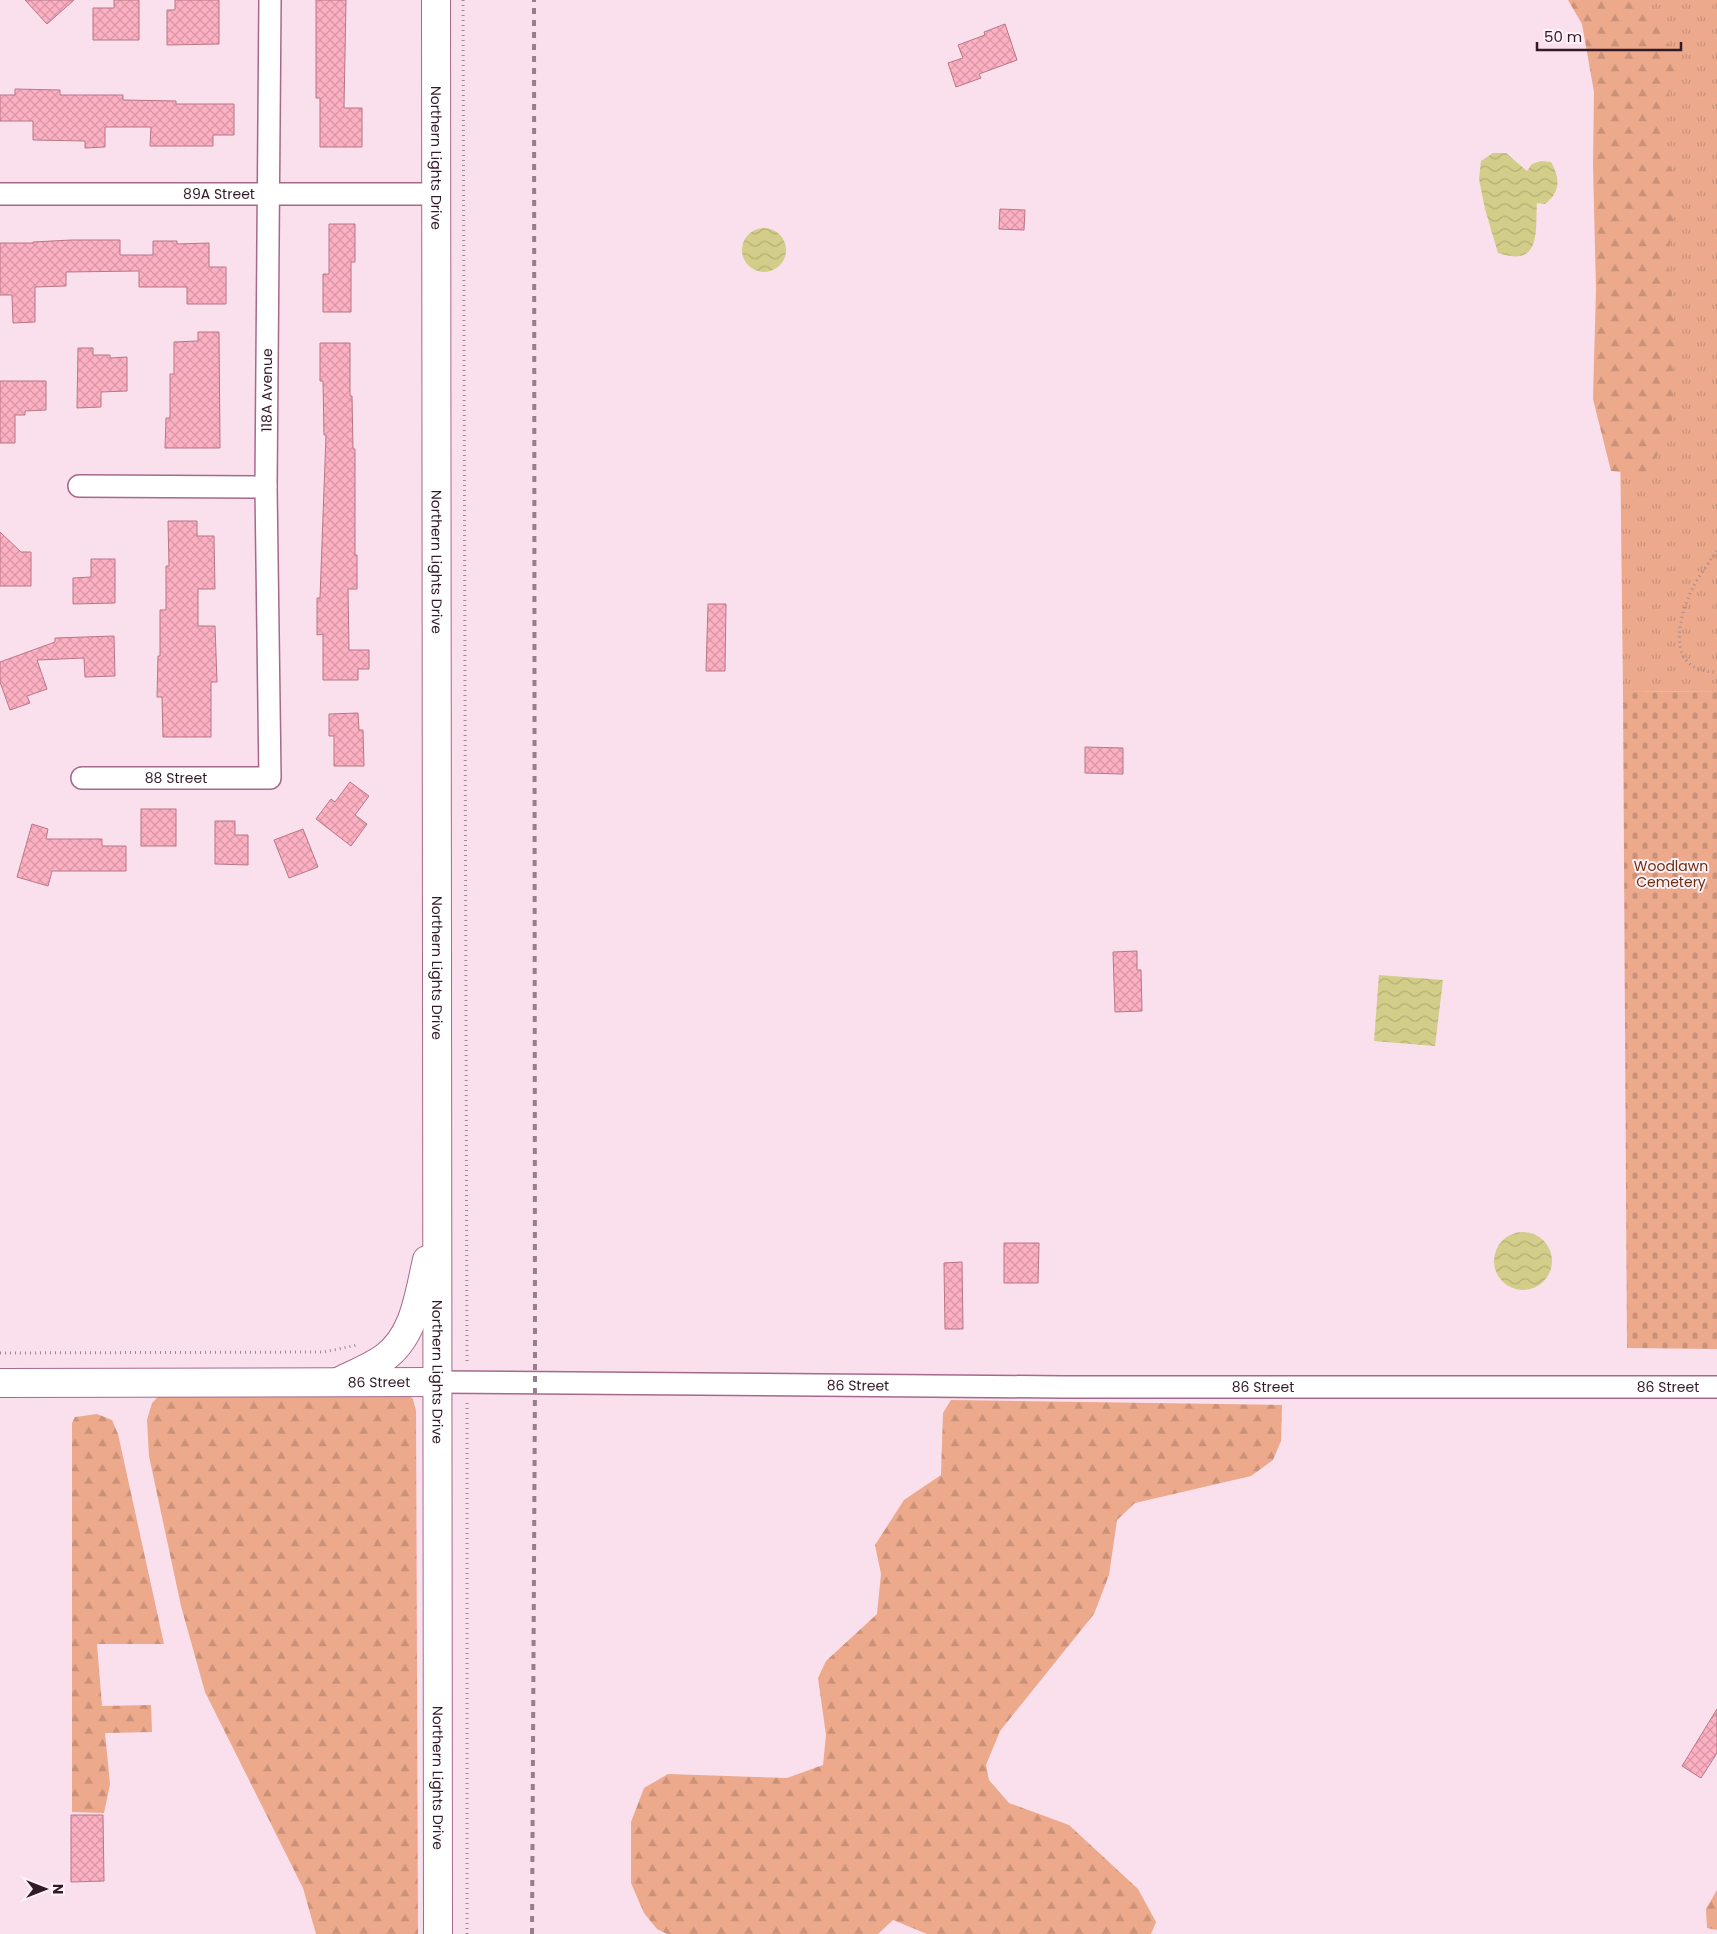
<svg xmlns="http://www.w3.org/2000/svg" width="1717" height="1934" font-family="Poppins,sans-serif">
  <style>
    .grass { fill: url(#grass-tufts) }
    .forest { fill: url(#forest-firs) }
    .cemetery { fill: url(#cemetery-stones) }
    .water { fill: url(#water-waves) }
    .building { fill: url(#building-cross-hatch); stroke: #ba7786 }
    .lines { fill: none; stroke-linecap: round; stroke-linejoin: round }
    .street-casing { stroke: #a56a8b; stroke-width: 24 }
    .secondary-casing { stroke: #a56a8b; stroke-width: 30 }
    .path { stroke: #a28896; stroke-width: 3; stroke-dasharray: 1 4; stroke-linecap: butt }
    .street { stroke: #fff; stroke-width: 21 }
    .secondary { stroke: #fff; stroke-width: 28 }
    .rail { stroke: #977e8c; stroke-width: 4; stroke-dasharray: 6 6; stroke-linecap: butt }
    .labels { text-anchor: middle; stroke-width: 4; stroke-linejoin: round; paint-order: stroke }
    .street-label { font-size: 14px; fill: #321a28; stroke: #fef1f8 }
    .park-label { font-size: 14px; fill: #6a2e0e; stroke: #fef1f8 }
  </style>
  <defs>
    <pattern id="grass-tufts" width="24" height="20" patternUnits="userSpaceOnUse" patternTransform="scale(1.25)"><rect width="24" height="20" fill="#eca98b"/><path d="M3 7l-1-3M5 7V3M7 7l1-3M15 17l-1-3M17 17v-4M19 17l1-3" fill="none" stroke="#cb9178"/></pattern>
    <pattern id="forest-firs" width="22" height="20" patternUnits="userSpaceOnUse" patternTransform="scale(1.25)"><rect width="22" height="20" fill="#eca98b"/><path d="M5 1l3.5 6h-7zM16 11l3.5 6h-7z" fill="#cb9178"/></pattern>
    <pattern id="cemetery-stones" width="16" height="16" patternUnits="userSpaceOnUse" patternTransform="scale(1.25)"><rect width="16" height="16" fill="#eca98b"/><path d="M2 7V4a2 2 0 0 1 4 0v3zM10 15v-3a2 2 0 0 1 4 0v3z" fill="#cb9178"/></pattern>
    <pattern id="water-waves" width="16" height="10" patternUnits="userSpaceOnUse" patternTransform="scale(1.25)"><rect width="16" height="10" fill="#d2cd88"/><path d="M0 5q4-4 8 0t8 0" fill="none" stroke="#b5af75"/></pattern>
    <pattern id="building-cross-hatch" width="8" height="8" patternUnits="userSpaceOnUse" patternTransform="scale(1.25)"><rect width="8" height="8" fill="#fcb0c1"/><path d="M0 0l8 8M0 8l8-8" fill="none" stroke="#d897a6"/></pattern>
  </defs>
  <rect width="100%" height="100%" fill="#fadfed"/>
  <polygon class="grass" points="1615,0 1717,0 1717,691 1623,692"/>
  <g class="forest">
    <polygon points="1568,0 1650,0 1656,21 1676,56 1675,82 1669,92 1662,154 1678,180 1668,261 1676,340 1671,436 1644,474 1611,471 1593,399 1596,289 1593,165 1594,92 1582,24"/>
    <polygon points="165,1390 406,1392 413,1399 416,1411 418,1934 316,1934 303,1888 205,1692 181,1606 149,1456 147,1420 152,1403"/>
    <polygon points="951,1400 1282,1405 1281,1441 1273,1460 1251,1476 1135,1503 1117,1520 1109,1575 1094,1614 1000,1731 986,1765 989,1780 1009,1803 1069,1825 1138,1889 1156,1922 1151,1934 927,1934 893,1920 878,1934 667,1934 657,1929 644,1913 631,1883 631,1822 644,1788 668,1774 787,1778 823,1765 826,1735 818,1678 826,1661 877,1614 881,1574 875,1545 904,1500 941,1475 943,1413"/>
    <polygon points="97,1414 112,1420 118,1434 164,1644 97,1644 102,1706 151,1705 152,1732 105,1733 110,1784 104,1813 72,1812 72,1423 75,1417"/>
    <polygon points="1717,1890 1717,1930 1707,1928 1706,1909"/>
  </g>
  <polygon class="cemetery" points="1717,691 1717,1349 1627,1348 1623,692"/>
  <g class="water">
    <path d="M1493,153H1506L1527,171L1532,164L1541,161L1551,162C1560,178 1561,192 1545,204L1537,203C1535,231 1542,268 1498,253L1485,209L1479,179L1481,161Z"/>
    <circle cx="764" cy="250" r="22"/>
    <polygon points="1379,975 1443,980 1435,1046 1374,1041"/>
    <circle cx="1523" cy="1261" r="29"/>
  </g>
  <g class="building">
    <polygon points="25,0 74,0 47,24"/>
    <polygon points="114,0 139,0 139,40 93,40 93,8 114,8"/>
    <polygon points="175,0 219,0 219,44 167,45 167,10 175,10"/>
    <polygon points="316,0 346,0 344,108 362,108 362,147 320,147 320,98 316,98"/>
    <polygon points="1005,24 1017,60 979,74 981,78 956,87 948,63 963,58 958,45 985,35 984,32"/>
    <polygon points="15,89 60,90 60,95 123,95 123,100 176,101 176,104 234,104 234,135 213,135 213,146 150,146 151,127 105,127 105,147 85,148 85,141 33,140 33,121 0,121 0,95 15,95"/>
    <polygon points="1000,209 1025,210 1024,230 999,229"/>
    <polygon points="329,224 355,224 355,262 351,262 351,312 323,312 323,274 329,274"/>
    <polygon points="71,240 120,240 120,255 153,255 153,241 177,241 177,244 209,243 209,267 226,267 226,304 187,304 187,287 139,287 139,271 66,272 66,286 35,287 35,322 13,323 12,295 0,295 0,243 33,243 33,242"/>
    <polygon points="198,332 219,332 220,448 165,448 166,418 170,418 170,374 174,374 174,342 198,341"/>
    <polygon points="320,343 350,343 350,396 352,396 353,449 355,449 355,555 357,555 357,589 348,589 349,650 369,650 369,669 358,669 358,680 323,680 323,634 317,635 317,598 320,598 326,435 324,435 323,381 320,381"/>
    <polygon points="78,348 93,348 93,355 110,355 110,358 127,357 127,391 101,392 101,407 77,408"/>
    <polygon points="0,381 46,381 46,410 25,411 25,415 15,415 15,443 0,443"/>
    <polygon points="168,521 197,521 197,536 214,536 215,589 198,589 198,626 215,626 217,682 211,682 211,737 163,737 162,697 157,697 158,656 160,656 160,610 166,610 166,566 169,566"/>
    <polygon points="0,532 21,552 31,552 31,586 0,586"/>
    <polygon points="91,559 115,559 115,603 73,604 73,578 91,577"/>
    <polygon points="708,604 726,604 725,671 706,671"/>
    <polygon points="114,636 115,676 85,677 84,658 37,660 47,689 27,696 30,703 10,710 0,682 0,662 55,642 55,638"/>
    <polygon points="358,713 359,730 363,730 364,766 334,766 334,736 329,736 329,714"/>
    <polygon points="1085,747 1123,748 1123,774 1085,773"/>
    <polygon points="350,782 369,796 355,815 367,824 351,846 316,819 331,799 335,802"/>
    <rect x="141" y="809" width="35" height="37"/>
    <polygon points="215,821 235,821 235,835 248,835 248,865 215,864"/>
    <polygon points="32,824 48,829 46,839 102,839 102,846 126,846 126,871 52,871 48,886 17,877"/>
    <polygon points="303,829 318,867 289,878 274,840"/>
    <polygon points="1137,951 1137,970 1141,970 1142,1011 1115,1012 1113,952"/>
    <polygon points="1004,1243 1039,1243 1038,1283 1004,1283"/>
    <polygon points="962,1262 963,1329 945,1329 944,1263"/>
    <polygon points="1717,1709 1717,1753 1701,1778 1682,1766"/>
    <polygon points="71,1815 103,1815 104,1881 71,1882"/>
  </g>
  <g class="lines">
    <defs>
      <g id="street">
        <path id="s1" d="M0,194H437"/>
        <polyline points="79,486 266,487"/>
        <path id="s2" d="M82,778H270L266,487L270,0"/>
        <path id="s3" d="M438,1382L1063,1387H1717"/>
      </g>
      <g id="secondary">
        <path id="s4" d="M436,0L438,1934"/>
        <path d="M340,1381C354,1374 371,1367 384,1358C415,1336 419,1294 427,1260"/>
        <path id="s5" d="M0,1383L438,1382"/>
      </g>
    </defs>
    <use href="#street" class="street-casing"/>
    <use href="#secondary" class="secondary-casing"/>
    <g class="path">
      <polyline points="463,0 467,1363"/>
      <path d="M1717,551C1706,567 1693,583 1687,601C1675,633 1672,672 1717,672"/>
      <polyline points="0,1353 324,1352 357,1345"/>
      <polyline points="467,1934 467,1402"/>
    </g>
    <use href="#street" class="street"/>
    <use href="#secondary" class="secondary"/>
    <polyline class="rail" points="532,1934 535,1382 534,0"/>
  </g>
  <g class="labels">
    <g class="street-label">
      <text dy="5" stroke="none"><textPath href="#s4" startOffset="158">Northern Lights Drive</textPath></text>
      <text dy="5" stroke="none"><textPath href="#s1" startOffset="219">89A Street</textPath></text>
      <text dy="5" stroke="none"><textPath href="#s2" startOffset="576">118A Avenue</textPath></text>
      <text dy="5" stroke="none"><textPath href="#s4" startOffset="562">Northern Lights Drive</textPath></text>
      <text dy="5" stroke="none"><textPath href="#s2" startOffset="94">88 Street</textPath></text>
      <text dy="5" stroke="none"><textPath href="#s4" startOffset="968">Northern Lights Drive</textPath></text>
      <text dy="5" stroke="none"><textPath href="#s4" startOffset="1372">Northern Lights Drive</textPath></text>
      <text dy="5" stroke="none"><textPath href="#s5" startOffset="379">86 Street</textPath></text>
      <text dy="5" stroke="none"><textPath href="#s3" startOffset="420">86 Street</textPath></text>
      <text dy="5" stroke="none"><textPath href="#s3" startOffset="825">86 Street</textPath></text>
      <text dy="5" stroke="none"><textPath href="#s3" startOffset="1230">86 Street</textPath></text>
      <text dy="5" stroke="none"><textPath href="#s4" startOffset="1778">Northern Lights Drive</textPath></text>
    </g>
    <g class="park-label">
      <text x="1671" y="871">Woodlawn<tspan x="1671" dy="16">Cemetery</tspan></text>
    </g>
  </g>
  <g transform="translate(45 1889) rotate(90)" stroke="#fef1f8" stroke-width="4" paint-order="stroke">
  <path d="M0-4L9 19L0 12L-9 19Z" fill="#321a28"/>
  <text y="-8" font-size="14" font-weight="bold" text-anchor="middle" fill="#321a28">N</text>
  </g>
  <path d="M1537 42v8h144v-8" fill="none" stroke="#321a28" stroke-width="2.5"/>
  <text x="1544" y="42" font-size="15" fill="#321a28" stroke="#fef1f8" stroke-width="4" paint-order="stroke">50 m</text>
</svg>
